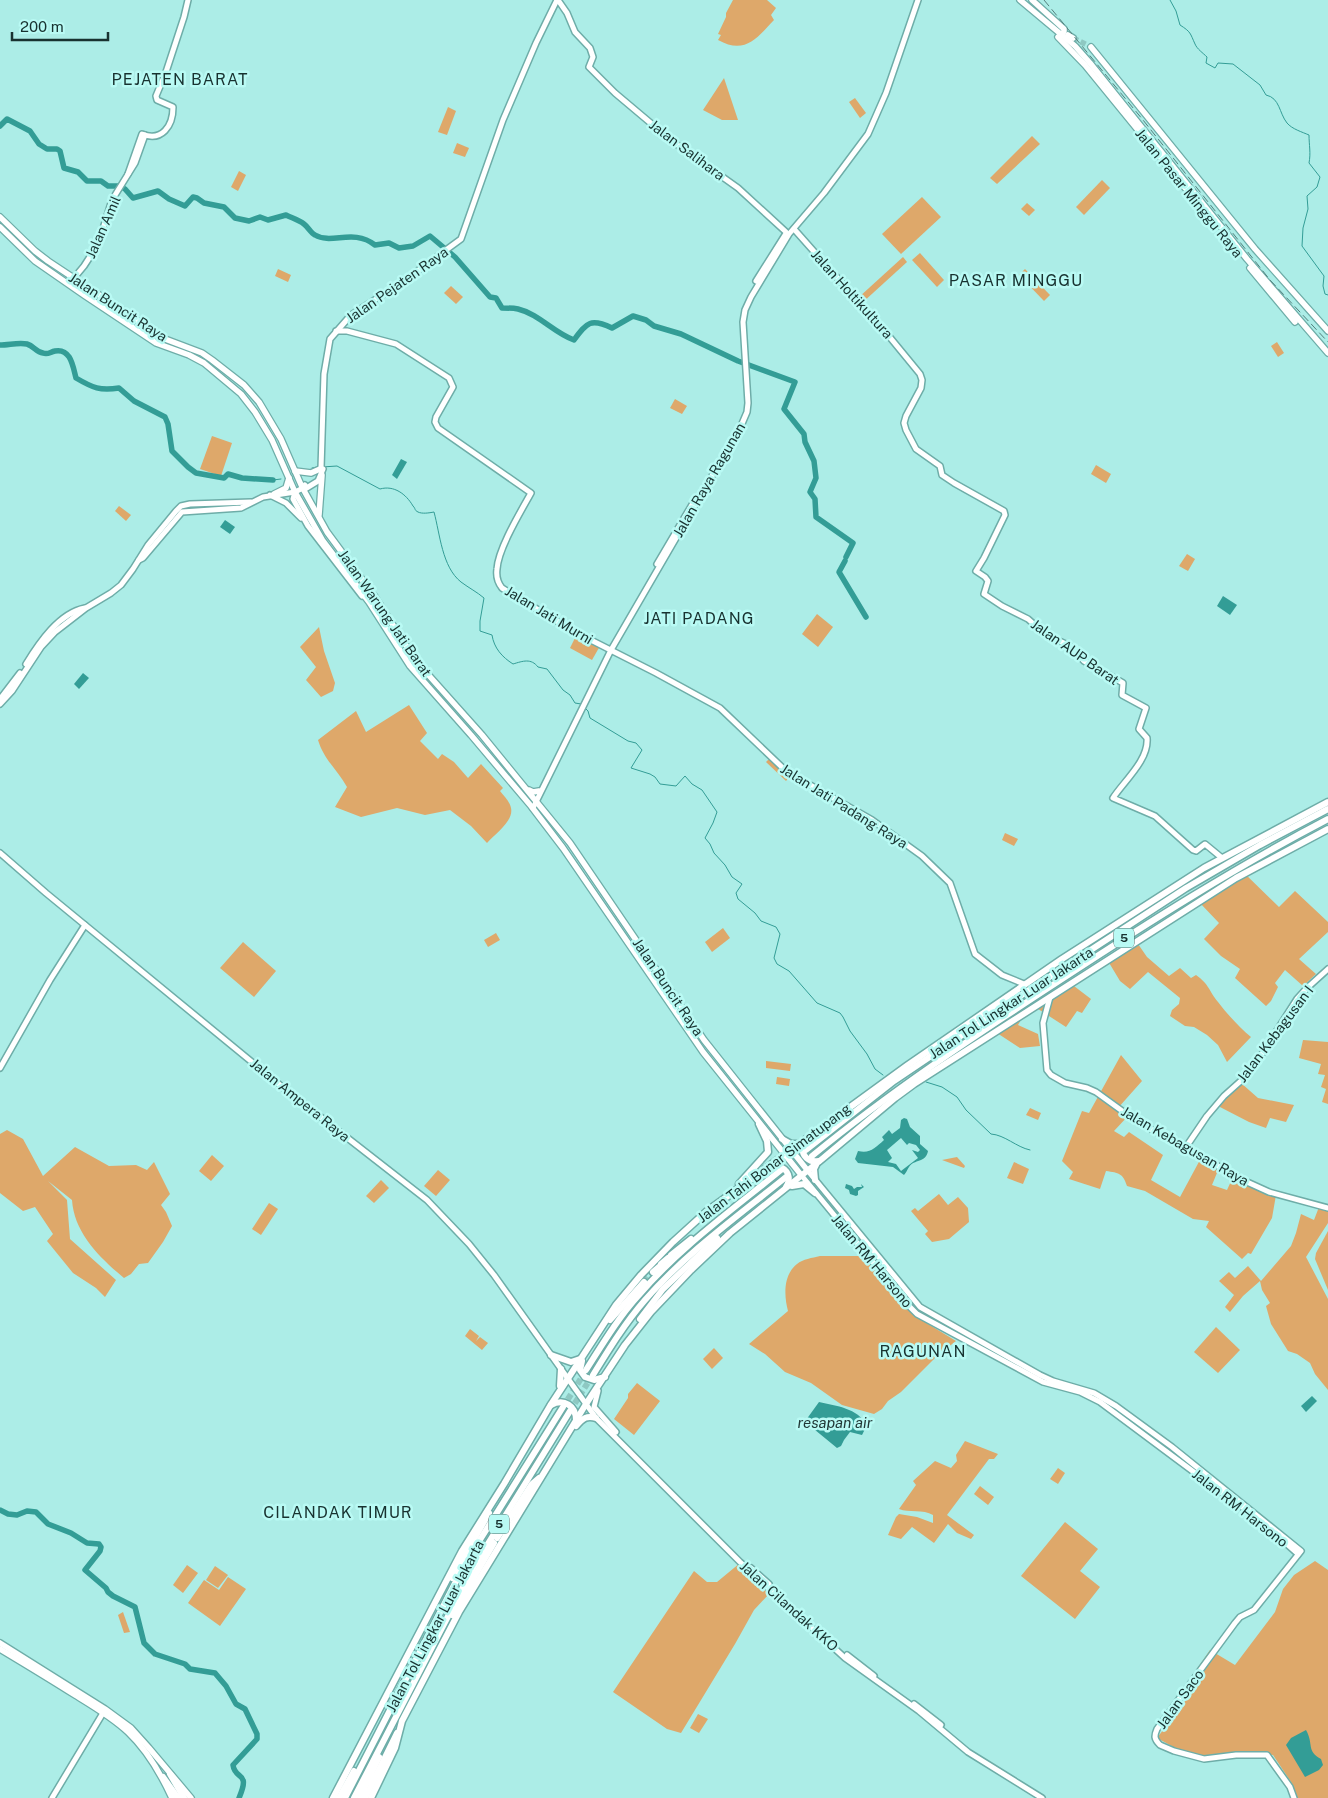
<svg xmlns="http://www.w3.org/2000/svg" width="1328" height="1798" font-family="'Public Sans',sans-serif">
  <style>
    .green { fill: #dea86a }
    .water { fill: #339d96; fill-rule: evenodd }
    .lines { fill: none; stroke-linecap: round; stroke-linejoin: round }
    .stream { stroke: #339d96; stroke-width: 1 }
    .river { stroke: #339d96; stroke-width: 5.5 }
    .primary-tunnel { stroke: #8ec8c2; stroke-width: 5.5; stroke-dasharray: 5.5 3; stroke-linecap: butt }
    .highway-tunnel { stroke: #8ec8c2; stroke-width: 6; stroke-dasharray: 6 3; stroke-linecap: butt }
    .secondary-casing { stroke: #6eada8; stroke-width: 8 }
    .primary-casing { stroke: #6eada8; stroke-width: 8 }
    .highway-casing { stroke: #6eada8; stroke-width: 9 }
    .secondary { stroke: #fff; stroke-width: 5 }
    .primary { stroke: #fff; stroke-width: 5.5 }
    .highway { stroke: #fff; stroke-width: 6 }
    .rail { stroke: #56807d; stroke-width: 1; stroke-dasharray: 8 4; stroke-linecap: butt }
    .labels { text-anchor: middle; stroke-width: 5; stroke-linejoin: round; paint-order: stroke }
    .shield { fill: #b9faf4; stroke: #486e6b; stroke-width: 1 }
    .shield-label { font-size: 12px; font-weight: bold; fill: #183230 }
    .street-label { font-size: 14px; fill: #183230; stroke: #b9faf4 }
    .water-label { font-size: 15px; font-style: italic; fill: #223937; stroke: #b9faf4 }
    .quarter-label { font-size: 16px; letter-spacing: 1px; fill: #183230; stroke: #b9faf4 }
  </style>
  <rect width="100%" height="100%" fill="#acede7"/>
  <g class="green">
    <path d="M733,0H767L776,8L771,15L774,20C757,38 745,55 718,40L721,35L718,34L726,17V13Z"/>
    <polygon points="724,78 738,120 722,120 703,110"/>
    <polygon points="855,98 866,113 860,118 849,102"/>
    <polygon points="448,107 456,111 447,135 438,132"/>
    <polygon points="1032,136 1040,144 997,184 990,178"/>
    <polygon points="457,143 469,148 465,157 453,153"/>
    <polygon points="239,171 246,175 238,191 231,187"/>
    <polygon points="1102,180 1110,188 1084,215 1076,207"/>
    <polygon points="922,197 941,217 901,254 882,234"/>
    <polygon points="1027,203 1035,210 1029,216 1021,209"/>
    <polygon points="920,253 944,280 937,287 912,260"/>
    <polygon points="903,257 907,262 862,303 858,298"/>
    <polygon points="278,269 291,275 288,282 275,276"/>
    <polygon points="1025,269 1050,295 1044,301 1019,275"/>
    <polygon points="451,286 463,297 456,304 444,293"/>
    <polygon points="1277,342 1284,353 1278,357 1271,346"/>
    <polygon points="675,399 687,406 682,414 670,408"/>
    <polygon points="212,436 232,443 221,476 200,469"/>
    <polygon points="1096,465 1111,474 1106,483 1091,474"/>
    <polygon points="119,506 131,515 126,521 115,511"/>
    <polygon points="1187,554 1195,559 1188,571 1179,566"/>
    <polygon points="817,614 833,627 818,647 802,634"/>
    <polygon points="319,627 324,651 335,683 333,691 321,697 306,680 316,667 300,647"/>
    <polygon points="577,634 600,646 592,660 570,648"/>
    <path d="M409,705L427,733L420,741L438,759L442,754L454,762L468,778L481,764L503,788L500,791C504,796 510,802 511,808C514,821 495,834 487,843L471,826L450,810L425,815L397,808L361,817L335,807L347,787C337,769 324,760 318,740L356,711L366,732Z"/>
    <polygon points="770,758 790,776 786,781 766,762"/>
    <polygon points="1005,833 1018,839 1014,846 1002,840"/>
    <polygon points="1240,869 1279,907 1295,891 1328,922 1328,932 1299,959 1316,974 1303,986 1285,970 1275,983 1278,987 1271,1001 1266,1006 1235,978 1240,969 1221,956 1204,939 1219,923 1200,903"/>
    <polygon points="723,928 730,938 712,952 705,942"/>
    <polygon points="496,933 500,940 488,947 484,940"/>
    <polygon points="243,942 276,971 254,997 220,968"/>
    <path d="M1138,944L1147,957L1169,976L1180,968L1191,978L1196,975C1209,984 1209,991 1218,1002C1228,1015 1239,1027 1251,1037L1227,1062L1218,1045L1207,1035L1194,1027L1185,1026L1170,1016L1172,1010L1179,1004L1180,998L1148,972L1130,989L1120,981L1108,961Z"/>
    <polygon points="1070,983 1091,999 1082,1013 1077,1011 1066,1027 1035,1007"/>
    <polygon points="1025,1013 1018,1025 1038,1034 1040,1046 1020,1048 997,1033"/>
    <polygon points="1303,1040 1328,1042 1328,1104 1322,1102 1326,1089 1321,1087 1325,1075 1318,1074 1321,1064 1299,1058"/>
    <path d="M1121,1055L1142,1081L1118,1108L1128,1116L1114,1131L1124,1137L1129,1132L1163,1155L1151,1180L1180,1197L1201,1158L1219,1168L1212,1185L1227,1190L1233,1177L1276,1195L1272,1218L1251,1254L1248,1253L1242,1259L1206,1227L1209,1221L1193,1219L1145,1191L1127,1186C1123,1173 1119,1173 1106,1171L1100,1189L1069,1179L1073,1172L1062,1161L1082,1111L1089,1113Z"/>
    <polygon points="766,1061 791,1064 790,1071 766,1068"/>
    <polygon points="777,1077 790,1079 789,1086 776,1084"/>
    <polygon points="1241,1083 1258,1098 1294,1105 1286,1122 1270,1118 1266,1128 1249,1122 1218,1106 1228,1092"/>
    <polygon points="1030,1108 1041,1113 1038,1120 1026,1115"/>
    <path d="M7,1130L23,1139L43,1176L75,1147L109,1166L136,1165L147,1170L154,1162L170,1194L161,1205L166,1212L172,1226L163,1242L148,1263L139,1264L131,1274L124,1278C100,1258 74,1233 72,1200L48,1181L67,1200L70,1239L116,1280L105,1297L96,1288L73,1273L47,1241L53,1234L35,1207L23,1211L0,1193V1134Z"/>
    <polygon points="212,1155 224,1166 211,1181 199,1171"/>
    <polygon points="957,1157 965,1166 964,1168 942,1160"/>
    <polygon points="1014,1162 1029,1169 1023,1184 1007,1178"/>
    <polygon points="438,1170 450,1180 436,1196 424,1186"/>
    <polygon points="381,1180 389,1188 374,1203 366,1196"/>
    <polygon points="939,1194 948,1205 958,1197 968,1208 969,1222 949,1239 932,1242 925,1234 928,1231 911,1211 915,1208 918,1211"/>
    <polygon points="269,1203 278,1209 261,1235 252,1229"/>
    <polygon points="1319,1207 1328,1210 1328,1223 1306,1257 1328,1299 1328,1390 1315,1374 1310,1363 1297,1354 1288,1351 1271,1324 1266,1306 1270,1303 1262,1290 1260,1281 1243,1296 1230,1312 1225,1307 1234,1295 1219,1281 1229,1272 1235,1278 1248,1266 1261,1281 1291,1246 1296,1233 1301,1214 1314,1220"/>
    <polygon points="1328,1231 1328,1290 1315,1259 1316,1253"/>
    <path d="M820,1256H861L866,1258L915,1316L956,1341L937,1356L901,1392L888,1401L882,1409L874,1414L842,1405L811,1383L785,1372L765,1354L749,1344L788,1311C784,1296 783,1275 797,1264C803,1259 812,1258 820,1256Z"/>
    <polygon points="1216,1327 1240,1350 1218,1373 1194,1352"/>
    <polygon points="470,1329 479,1336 476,1341 480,1337 488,1343 482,1350 465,1336"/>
    <polygon points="714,1348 723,1358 712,1369 703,1359"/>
    <polygon points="637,1383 660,1401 634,1435 614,1419 628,1398 628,1394"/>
    <path d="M965,1441L998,1454L994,1459H989L947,1515L974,1535L971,1539L957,1533L948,1524L934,1543L912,1527L901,1539L888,1535L896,1517L899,1514L917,1517L933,1523V1515C923,1509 909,1513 899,1509L916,1485L913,1481L935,1461L951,1468L957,1461L956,1455Z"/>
    <polygon points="1058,1468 1065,1473 1058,1484 1050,1479"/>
    <polygon points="980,1486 994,1497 988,1505 974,1494"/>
    <polygon points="1065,1522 1098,1549 1080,1571 1100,1587 1075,1619 1021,1576"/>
    <polygon points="1315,1561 1328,1570 1328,1798 1297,1798 1291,1782 1273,1755 1252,1753 1203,1757 1179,1750 1157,1738 1186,1700 1179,1695 1210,1650 1235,1665 1275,1612 1283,1589 1294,1575"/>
    <polygon points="740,1563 769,1594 754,1610 735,1644 681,1733 667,1729 613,1692 694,1571 707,1582 717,1582"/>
    <polygon points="187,1565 198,1573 183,1593 173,1585"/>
    <polygon points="215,1566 228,1575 218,1588 206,1580"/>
    <polygon points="228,1577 246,1589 220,1626 188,1603 204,1580 219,1590"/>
    <polygon points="123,1612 130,1632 124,1633 118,1615"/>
    <polygon points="698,1714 708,1719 699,1733 690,1728"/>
  </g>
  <g class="water">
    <polygon points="401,459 407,462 397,479 392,475"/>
    <polygon points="225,520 235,527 230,534 220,527"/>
    <polygon points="1223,596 1237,605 1230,615 1217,606"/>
    <polygon points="83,673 89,678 79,689 74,684"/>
    <path d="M904,1118L907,1119L910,1127L920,1136V1144L928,1151C926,1163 914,1159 909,1167C907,1170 906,1173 904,1175L893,1167L858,1163L855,1159L858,1151C870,1154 875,1148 884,1140L882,1137L889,1130L892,1134L900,1128L901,1120ZM901,1138L907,1145L909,1143L916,1145L920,1150L918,1152L912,1150L918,1158L901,1171L896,1164L888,1162L892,1158L887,1150Z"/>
    <polygon points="846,1184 852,1186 854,1189 857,1187 862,1187 861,1184 864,1187 858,1191 858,1195 856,1196 850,1194 849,1190 845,1188"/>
    <polygon points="1312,1396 1317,1401 1306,1412 1301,1406"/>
    <path d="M819,1402C837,1406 857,1408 867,1425L862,1435L850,1432L844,1440L841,1446L837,1448L809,1425L806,1420Z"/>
    <path d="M1306,1730C1314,1744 1306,1751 1321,1759L1323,1765L1319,1770L1305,1777L1286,1745L1291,1738Z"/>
  </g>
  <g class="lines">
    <g class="stream">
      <path d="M1170,0L1176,11L1180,25C1191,32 1190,33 1195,44C1197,49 1203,53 1207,57L1206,63L1215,68L1218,63L1233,64L1260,85L1266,95C1280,98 1279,113 1287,123C1292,129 1302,132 1309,135C1309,145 1311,153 1309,163L1320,177L1317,187L1307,196L1308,209L1303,228L1302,246L1324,276L1323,286L1325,294L1328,295"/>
      <path d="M322,467L337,466L380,489C394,485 406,494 413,506C416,509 414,510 418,512C422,514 429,513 434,512C440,534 442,567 461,582C469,588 477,592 484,598L480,621V631L492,635C494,648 502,657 513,664C523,661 531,658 538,667L547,669L563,690L570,695L575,703L581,704"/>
      <polyline points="312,468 318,467"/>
      <polyline points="273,480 281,479"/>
      <polyline points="584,707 588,711 590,718 628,741 636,743 642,750 631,768 650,774 655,777 660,784 676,786 685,776 692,784 702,790 717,812 713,823 705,838 710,844 714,853 725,865 732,877 742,884 736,893 738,899 755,913 761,921 776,927 780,934 774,958 777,964 789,971 817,1003 840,1013 843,1017 850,1031 867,1054 875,1069 883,1075"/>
      <path d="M926,1082L942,1087L957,1097L966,1110L991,1134C1005,1135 1016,1147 1030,1150"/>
    </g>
    <g class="river">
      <path d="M0,126L7,119L30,131L39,144L47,149H57L60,151L64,168L78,172L87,181H101L108,186H120L125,189L133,198L158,191L169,199L185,206L193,197L197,198L204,203L224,207L235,218L249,221L260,217L268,220L286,215C292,218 299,220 304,224C308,227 311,233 315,235C332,245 353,228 375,245L389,243L399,248L413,246L430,236L455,257L490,297L496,298L502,308C507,308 513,308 518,309C539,314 554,333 574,340C587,322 591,318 612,328L633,316L646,320L654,326L681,334L738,361L795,382L784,409L804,434L805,442L814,461L816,478L810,492L815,499L816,517L853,543L846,557"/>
      <path d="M0,345C9,345 19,342 27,344C34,346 36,352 43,353C48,355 50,352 55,351C71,348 73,367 76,378C93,388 100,391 119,388L134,401L165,417L168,424L172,451L188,467L196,473L224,478L228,474L242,478L273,480"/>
      <polyline points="845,561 839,572 866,617"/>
      <path d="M0,1510L8,1514L17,1515L27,1511L36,1512L48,1524L71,1533L87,1543L99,1544L101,1547L100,1551L85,1570L106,1588L108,1592L113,1596L135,1607L144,1643L155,1654L185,1664L190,1669L215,1673L226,1686L236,1704L245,1709L257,1734V1739L233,1765C235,1781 251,1770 239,1798"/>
    </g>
    <polyline class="primary-tunnel" points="1073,38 1091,47"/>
    <g class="highway-tunnel">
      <polyline points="781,1170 806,1150"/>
      <polyline points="644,1282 653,1272"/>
      <polyline points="563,1407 585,1372"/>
      <polyline points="570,1411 592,1376"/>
    </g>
    <defs>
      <g id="secondary">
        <polyline points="558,0 567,13 575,32 590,48 593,57 589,67 615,93 672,141 738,188 786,232"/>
        <path d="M128,174L142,134C162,142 173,126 173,107L157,100L156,96L166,72L184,17L188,0"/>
        <path d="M794,229L888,335L920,374L922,380L921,388L906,416L904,423L906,430L916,449L940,466L942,475L954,483L1004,511L1005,515L984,558L976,571L985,577L988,581L984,594L1002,606L1028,619L1045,634L1070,646L1084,661L1123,683L1122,695L1146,708L1139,729L1147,738C1149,760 1124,781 1113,798L1155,816L1193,850L1196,851L1205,844L1222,858"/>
        <polyline points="74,278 84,266 95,249 101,235 112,200 135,163 145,135"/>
        <polyline points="756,281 785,235"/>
        <path d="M336,331H347L396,344L449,378L453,387L436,417L435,422L438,428L531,493C521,511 498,549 497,569C496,576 498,583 502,588L575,632L656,673L720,708L787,772L872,820L922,856L950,883L975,954L1002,975L1024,984"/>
        <polyline points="303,488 305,489 318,481 323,469 321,468 324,374 330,339 351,315 401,283 461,239 503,120 536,43 557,0"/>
        <polyline points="295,492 293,499 308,526 362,596"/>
        <polyline points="270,495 286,503 301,518"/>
        <polyline points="139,560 143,558 182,512 241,508 263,497 295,492 303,488 305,485"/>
        <polyline points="657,564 696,498"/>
        <path d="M26,664C39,643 59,613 85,608"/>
        <polyline points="0,699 20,673"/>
        <polyline points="0,704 12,691 41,647 55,632 86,608 111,593 121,585 133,569 148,545 176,511 181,506 190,504 251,502"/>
        <polyline points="533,808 611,650 741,426 747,412 748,403 743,322 745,310 751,297 789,234 824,193 868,134 886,93 918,0"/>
        <polyline points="0,853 46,893 286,1090 427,1200 469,1244 494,1275 596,1418 740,1562 845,1658 919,1711 968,1752 1042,1798"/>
        <polyline points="1050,997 1043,1023 1047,1070 1051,1075 1065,1083 1087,1088 1096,1092 1136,1121 1247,1182 1269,1192 1328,1208"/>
        <polyline points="0,1068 50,980 85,925"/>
        <polyline points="1186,1147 1207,1116 1224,1096 1243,1079 1260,1057 1297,999 1307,988 1328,969"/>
        <path d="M808,1171L920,1307L1040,1375L1053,1381L1094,1393L1116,1406L1172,1447L1301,1551L1254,1610L1240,1617L1235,1623L1157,1729C1154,1736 1154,1739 1160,1745L1174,1751L1204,1759L1236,1755H1267L1290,1787L1294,1798"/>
        <polyline points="802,1176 909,1306 917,1314 1043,1382 1080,1392 1100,1402 1230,1499 1242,1507"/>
        <polyline points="598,1391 594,1407 616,1432"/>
        <polyline points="1272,1531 1298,1554"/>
        <polyline points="751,1568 769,1584"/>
        <polyline points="847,1655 874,1676"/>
        <polyline points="914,1704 941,1725"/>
        <polyline points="52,1798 103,1713"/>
      </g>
      <g id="primary">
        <polyline points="1020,0 1075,46 1090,63 1247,259 1328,353"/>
        <polyline points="1032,0 1064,29 1064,31 1062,36"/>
        <polyline points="1068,35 1073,38"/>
        <polyline points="1058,37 1085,65 1200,206"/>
        <polyline points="1091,47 1255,249 1328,331"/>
        <polyline points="0,217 35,251 48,261 134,318 150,330 165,339 202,353 212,360 244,385 259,402 281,439 302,487 327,532 375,597 405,644 424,670 482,735 570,843 704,1040 808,1171"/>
        <polyline points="0,227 35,261 84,295 156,343 189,355 204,363 241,394 255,412 272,440 295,492 323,541 369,602 410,666 471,735 531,806 563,848 703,1052 802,1176"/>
        <polyline points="1250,268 1295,322"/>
        <polyline points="295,471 311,473 320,469"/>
        <polyline points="274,494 286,488 289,478"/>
        <polyline points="319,515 322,475"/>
        <polyline points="529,790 533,792 539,791"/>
        <polyline points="0,1643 105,1709 131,1728 149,1748 191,1798"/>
        <path d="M0,1649C25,1664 50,1679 75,1695C93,1706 112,1717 128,1732C147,1750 161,1774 172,1798"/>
      </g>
      <g id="highway">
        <polyline points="782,1139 791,1144 799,1144"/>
        <path d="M803,1146C801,1156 809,1163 819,1161"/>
        <polyline points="806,1150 894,1081 1014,1000 1186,888 1260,845 1328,809"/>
        <path d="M812,1156C891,1091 976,1035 1062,979C1149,922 1236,867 1328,819"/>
        <path d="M778,1166C788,1169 792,1178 786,1187"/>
        <polyline points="815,1180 814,1169 816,1165"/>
        <polyline points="739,1184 768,1152 767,1141 759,1124"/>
        <polyline points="792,1186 804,1184 815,1193"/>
        <polyline points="671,1255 691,1239"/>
        <polyline points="661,1264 668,1258"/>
        <polyline points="653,1272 660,1266"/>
        <polyline points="640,1319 663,1289 717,1238"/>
        <polyline points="610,1320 644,1282"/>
        <polyline points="551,1355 571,1362 580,1359"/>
        <polyline points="582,1361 580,1370 585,1377 594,1380 605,1377"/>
        <path d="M586,1370C602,1345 618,1318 638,1296C679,1248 732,1210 781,1170"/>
        <path d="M593,1375C609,1349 625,1323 645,1300C686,1253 738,1216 786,1177"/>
        <polyline points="560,1386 561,1369"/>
        <path d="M551,1405C564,1398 576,1406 576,1420"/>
        <path d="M576,1426C583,1418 587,1415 596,1418"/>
        <polyline points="497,1538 532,1484 539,1478"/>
        <polyline points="452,1578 489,1513"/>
        <polyline points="452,1615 494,1543"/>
        <polyline points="170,1774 184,1798"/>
        <polyline points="163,1777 178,1798"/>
        <polyline points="333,1798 462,1551 504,1484 550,1406 616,1305 641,1275 673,1242 706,1212 908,1065 1062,959 1204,868 1328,802"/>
        <polyline points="339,1798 354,1771"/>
        <polyline points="345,1798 454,1585 478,1543 563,1407"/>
        <polyline points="354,1798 473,1568 570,1411"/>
        <polyline points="360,1798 379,1757"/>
        <polyline points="365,1798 397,1733"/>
        <polyline points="371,1798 395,1748 402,1721 459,1612 586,1404 625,1345 651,1312 691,1270 730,1233 822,1159 895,1098 914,1084 1236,878 1328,829"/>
      </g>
    </defs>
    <use href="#secondary" class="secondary-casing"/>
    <use href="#primary" class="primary-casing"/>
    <use href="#highway" class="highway-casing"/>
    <use href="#secondary" class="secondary"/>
    <use href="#primary" class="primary"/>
    <use href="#highway" class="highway"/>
    <polyline class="rail" points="1044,0 1143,120 1270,280 1328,342"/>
  </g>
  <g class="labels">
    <g class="shield">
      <rect x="1114" y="928.5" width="20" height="19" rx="4"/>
      <rect x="489" y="1514.5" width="20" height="19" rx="4"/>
    </g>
    <g class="shield-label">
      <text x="1124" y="942">5</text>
      <text x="499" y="1528">5</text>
    </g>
    <g class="street-label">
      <text transform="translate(687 150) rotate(37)" y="5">Jalan Salihara</text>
      <text transform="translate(1189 193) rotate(51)" y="5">Jalan Pasar Minggu Raya</text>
      <text transform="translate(103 227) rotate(-66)" y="5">Jalan Amil</text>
      <text transform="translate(397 285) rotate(-35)" y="5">Jalan Pejaten Raya</text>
      <text transform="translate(852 294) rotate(48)" y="5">Jalan Holtikultura</text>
      <text transform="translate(118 307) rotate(33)" y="5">Jalan Buncit Raya</text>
      <text transform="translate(709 480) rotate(-60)" y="5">Jalan Raya Ragunan</text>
      <text transform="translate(385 613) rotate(55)" y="5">Jalan Warung Jati Barat</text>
      <text transform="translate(549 615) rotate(31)" y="5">Jalan Jati Murni</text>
      <text transform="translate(1075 652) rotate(35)" y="5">Jalan AUP Barat</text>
      <text transform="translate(844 806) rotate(32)" y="5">Jalan Jati Padang Raya</text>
      <text transform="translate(668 987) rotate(56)" y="5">Jalan Buncit Raya</text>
      <text transform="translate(1011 1003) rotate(-33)" y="5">Jalan Tol Lingkar Luar Jakarta</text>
      <text transform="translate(1275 1034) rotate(-53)" y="5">Jalan Kebagusan I</text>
      <text transform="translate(300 1100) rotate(39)" y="5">Jalan Ampera Raya</text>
      <text transform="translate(1185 1146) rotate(30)" y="5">Jalan Kebagusan Raya</text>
      <text transform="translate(774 1163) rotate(-37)" y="5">Jalan Tahi Bonar Simatupang</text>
      <text transform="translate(872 1261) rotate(50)" y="5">Jalan RM Harsono</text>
      <text transform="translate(1240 1508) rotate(38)" y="5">Jalan RM Harsono</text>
      <text transform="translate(789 1606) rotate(42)" y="5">Jalan Cilandak KKO</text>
      <text transform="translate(435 1626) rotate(-62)" y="5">Jalan Tol Lingkar Luar Jakarta</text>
      <text transform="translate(1180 1699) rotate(-54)" y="5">Jalan Saco</text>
    </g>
    <g class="water-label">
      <text x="835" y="1428">resapan air</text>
    </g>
    <g class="quarter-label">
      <text x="180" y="85">PEJATEN BARAT</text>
      <text x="1016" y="286">PASAR MINGGU</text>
      <text x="699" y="624">JATI PADANG</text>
      <text x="923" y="1357">RAGUNAN</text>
      <text x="338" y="1518">CILANDAK TIMUR</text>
    </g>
  </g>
  <path d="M12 32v8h96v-8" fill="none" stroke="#183230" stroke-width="2.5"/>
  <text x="20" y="32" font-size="15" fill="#183230" stroke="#b9faf4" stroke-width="4" paint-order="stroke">200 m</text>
</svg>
